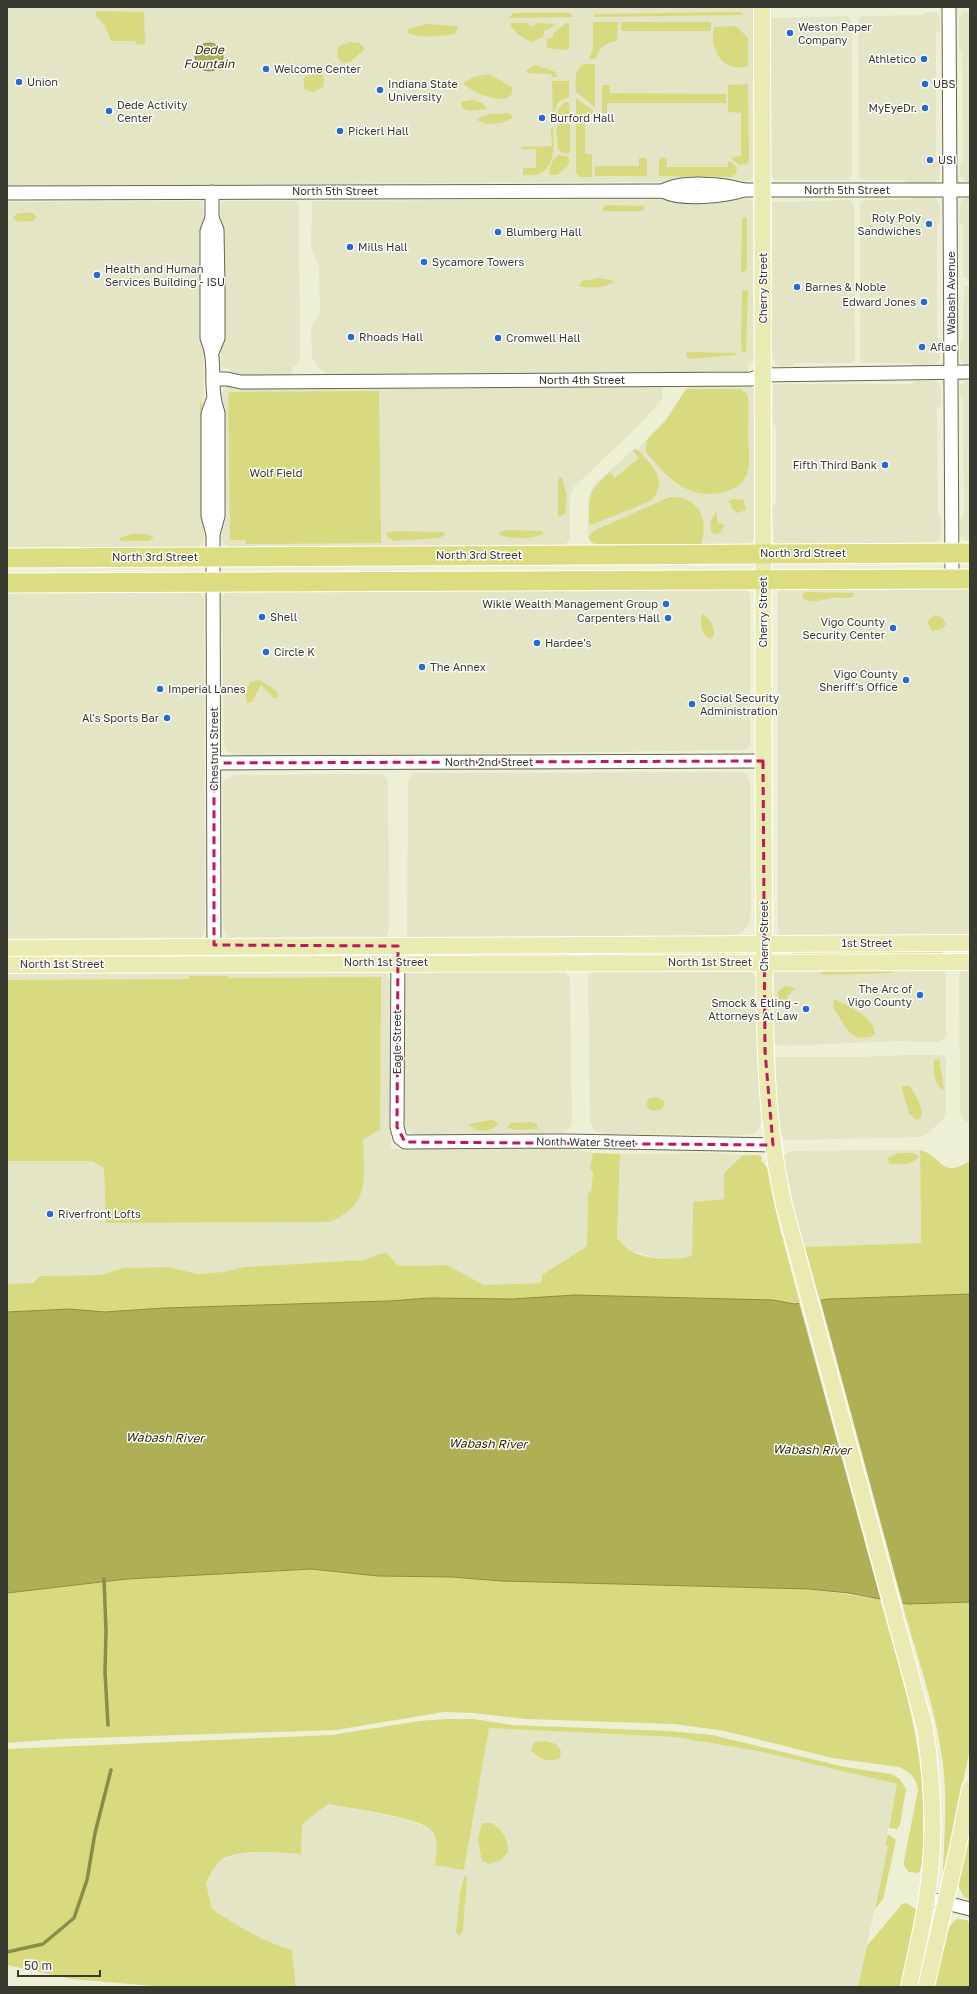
<svg xmlns="http://www.w3.org/2000/svg" width="977" height="1994" font-family="'Golos Text',sans-serif">
  <style>
    .built { fill: #e4e5c5 }
    .green { fill: #d8da80 }
    .water { fill: #afb055; stroke: #8b8c4a }
    .pier { fill: #eef0d6 }
    .lines { fill: none; stroke-linecap: round; stroke-linejoin: round }
    .stream { stroke: #8b8c4a; stroke-width: 3.5 }
    .minor-casing { stroke: #656650; stroke-width: 15 }
    .major-casing { stroke: #fff; stroke-width: 18 }
    .highway-casing { stroke: #fff; stroke-width: 21 }
    .minor { stroke: #fff; stroke-width: 13 }
    .major { stroke: #e9ebb3; stroke-width: 16 }
    .highway { stroke: #dbdd80; stroke-width: 19 }
    .marked { fill: none; stroke: #c2185b; stroke-width: 3; stroke-dasharray: 8 5; stroke-linejoin: round }
    .poi-dot { fill: #276ad7; stroke: #fff; stroke-width: 1.5 }
    .labels { text-anchor: middle; stroke-width: 3; stroke-linejoin: round; paint-order: stroke }
    .poi-label { font-size: 11px; fill: #38392f; stroke: #fff; text-anchor: start }
    .street-label { font-size: 11px; fill: #38392f; stroke: #fff }
    .park-label { font-size: 11px; fill: #3b3c15; stroke: #fff }
    .water-label { font-size: 12px; font-style: italic; fill: #2c2c04; stroke: #fff }
  </style>
  <rect width="100%" height="100%" fill="#eef0d6"/>
  <g class="built">
    <polygon points="7,7 753,7 753,178 747,181 7,186"/>
    <polygon points="970,11 970,183 969,183 960,176 959,166 963,160 962,51 959,48 959,19 964,12"/>
    <polygon points="927,12 936,12 940,17 940,30 936,34 936,157 940,161 939,179 933,184 908,184 904,180 865,180 859,177 858,20 861,16 923,15"/>
    <polygon points="848,16 852,22 852,175 848,180 777,180 773,178 771,173 771,18"/>
    <polygon points="915,197 933,197 936,198 940,206 940,221 937,226 937,337 941,340 940,359 933,366 918,367 912,363 862,363 860,361 860,203 864,200 909,200"/>
    <polygon points="970,197 970,279 966,279 963,276 963,227 959,221 960,206 962,199"/>
    <polygon points="750,199 753,203 754,361 748,365 748,376 328,375 318,367 312,358 311,326 320,312 319,266 311,248 312,201"/>
    <polygon points="851,200 854,204 855,360 851,363 795,363 792,366 777,366 771,355 772,202"/>
    <polygon points="203,201 204,537 202,544 197,547 7,548 7,202"/>
    <polygon points="225,201 297,201 299,203 300,358 297,364 293,367 290,378 283,375 233,375 229,368 221,366 221,202"/>
    <polygon points="964,286 970,286 970,365 964,365 960,357 960,343 963,338"/>
    <polygon points="933,380 939,384 941,388 941,405 937,409 938,514 941,518 941,535 939,540 933,543 779,545 774,542 772,508 776,503 776,427 772,421 773,384 912,384 916,381"/>
    <polygon points="970,380 970,542 963,539 960,535 960,520 964,516 963,398 960,396 959,391 961,384"/>
    <polygon points="690,384 752,384 754,387 754,539 752,542 747,545 592,544 588,537 588,499 593,486 634,449 638,449 666,419"/>
    <polygon points="228,385 662,385 662,399 641,423 574,487 570,498 570,539 565,545 233,547 225,545 222,539 221,393"/>
    <polygon points="970,587 970,937 780,936 778,932 778,589"/>
    <polygon points="746,588 750,594 750,743 746,750 249,757 230,753 224,746 222,597 224,594 230,591"/>
    <polygon points="7,591 197,591 203,596 204,602 205,927 203,936 197,940 7,943"/>
    <polygon points="698,772 740,772 746,774 750,782 751,908 749,924 743,932 725,940 407,939 408,780 410,776 413,773"/>
    <polygon points="382,774 388,780 388,784 389,928 386,940 228,941 223,927 223,784 225,780 235,775"/>
    <polygon points="970,967 970,1124 963,1119 960,1112 959,974 962,969"/>
    <polygon points="941,968 944,971 946,978 946,1037 940,1042 896,1041 784,1046 777,1045 772,1042 773,970"/>
    <polygon points="594,969 748,970 754,974 757,979 758,1060 762,1120 758,1130 752,1134 742,1135 605,1134 595,1131 590,1121 588,977 589,972"/>
    <polygon points="7,970 385,971 390,981 391,1149 567,1148 593,1153 590,1169 593,1173 591,1192 588,1194 587,1246 542,1275 541,1283 484,1285 447,1265 398,1266 386,1252 364,1260 244,1267 223,1272 199,1274 167,1267 123,1268 101,1275 40,1276 33,1283 7,1284"/>
    <polygon points="564,970 570,979 572,1123 570,1128 560,1134 417,1136 407,1131 404,1122 404,981 408,972"/>
    <polygon points="904,1055 940,1055 946,1058 946,1113 944,1118 927,1134 919,1137 794,1140 787,1140 780,1136 778,1133 773,1059 776,1057 861,1057"/>
    <polygon points="920,1150 921,1243 805,1247 792,1206 783,1158 787,1153 793,1151"/>
    <polygon points="714,1153 743,1155 724,1173 724,1199 693,1202 692,1256 678,1259 654,1257 631,1251 617,1238 620,1154"/>
    <polygon points="489,1728 674,1737 758,1751 897,1784 885,1845 888,1846 858,1987 296,1987 292,1950 274,1944 241,1929 212,1909 206,1883 219,1861 239,1854 271,1851 301,1853 301,1824 327,1804 406,1819 430,1829 438,1842 464,1870"/>
  </g>
  <g class="green">
    <polygon points="96,11 144,12 145,45 136,44 135,41 111,41 105,26 96,16"/>
    <polygon points="738,12 743,13 742,15 594,17 595,14"/>
    <polygon points="513,13 570,13 573,17 509,18"/>
    <path d="M593,22H618L617,41C606,42 598,48 596,59H589L593,48Z"/>
    <rect x="621" y="22" width="90" height="9"/>
    <path d="M510,23H528L531,27L538,23L555,24L550,29L545,30L543,37L532,42C523,38 513,32 510,23Z"/>
    <polygon points="566,23 569,23 569,48 566,50 548,48 546,44 547,39 552,38 554,33"/>
    <path d="M426,24L456,26L458,28L455,34C440,37 422,38 407,33L408,29Z"/>
    <path d="M736,26L748,38V66C722,74 709,48 714,27Z"/>
    <polygon points="349,42 359,43 365,49 350,62 342,63 337,56 338,47"/>
    <path d="M585,64H595V107L576,92C576,82 573,68 585,64Z"/>
    <polygon points="534,65 554,71 558,77 552,77 551,74 528,73 526,71"/>
    <polygon points="312,72 320,72 324,78 323,87 313,92 305,90 303,79"/>
    <path d="M489,74L512,87C512,90 513,94 510,96C502,105 469,91 463,83L473,77Z"/>
    <polygon points="552,81 569,81 569,97 558,102 553,117"/>
    <polygon points="747,84 748,86 749,160 747,164 739,165 732,159 732,157 741,156 741,113 728,112 728,87 729,85"/>
    <polygon points="604,85 610,85 610,93 726,94 726,103 607,103 607,113 602,113 602,86"/>
    <polygon points="576,98 593,110 593,113 585,113 585,120 576,120"/>
    <polygon points="473,100 483,103 487,109 469,111 462,108 461,102"/>
    <path d="M565,102H569L570,121H559C554,114 559,106 565,102Z"/>
    <path d="M509,113L513,117C505,124 485,127 476,119L490,114Z"/>
    <polygon points="559,124 570,124 570,152 567,154 562,153 558,149 556,129"/>
    <polygon points="576,124 585,124 585,154 592,154 592,177 581,177 576,173"/>
    <path d="M551,128H553C554,143 556,167 539,174C534,176 527,175 523,175V168H536V149H521V147L552,146Z"/>
    <path d="M559,155L569,157V165L557,175H550C548,168 553,158 559,155Z"/>
    <polygon points="639,158 645,158 647,161 647,176 595,176 595,166 639,166"/>
    <polygon points="661,158 667,158 667,167 728,167 728,161 731,162 737,168 736,174 731,177 659,176 659,163"/>
    <polygon points="607,205 644,206 644,209 640,211 604,211 602,208"/>
    <polygon points="18,213 33,213 36,217 33,221 18,222 13,218"/>
    <polygon points="745,217 747,218 747,264 746,270 743,272 741,271 742,222 742,219"/>
    <path d="M599,278L615,281C607,288 589,289 579,286L582,281Z"/>
    <polygon points="746,290 748,291 746,353 742,352 741,344 742,291"/>
    <polygon points="687,352 735,353 736,355 689,359 686,356"/>
    <path d="M686,389H740L747,394C750,407 748,421 748,434C748,446 751,463 747,474C743,484 734,490 724,492C688,501 668,478 647,453L646,449L647,440L667,419Z"/>
    <polygon points="379,391 381,543 246,544 246,540 230,540 228,394 231,392"/>
    <polygon points="200,402 202,405 203,513 200,509"/>
    <path d="M634,449L638,450C653,467 669,479 651,501L591,525L589,524C589,494 588,492 610,472L615,478L639,458L633,451Z"/>
    <polygon points="562,477 567,497 565,514 558,517 558,483 559,478"/>
    <path d="M670,497C699,496 709,519 701,544H596L590,541L589,537L593,531Z"/>
    <polygon points="735,499 744,500 746,510 737,513 731,508 732,505 727,501"/>
    <polygon points="717,510 717,519 719,524 721,523 724,525 720,533 714,534 711,531 710,522"/>
    <path d="M507,530L542,531L543,534C529,540 513,539 499,535L500,532Z"/>
    <polygon points="396,531 443,532 445,535 439,538 394,541 387,537 386,533"/>
    <polygon points="132,534 146,534 154,537 149,541 121,541 119,538"/>
    <path d="M806,592L854,593L853,597C846,599 840,597 833,598C823,599 814,604 804,599L802,594Z"/>
    <path d="M702,613C710,620 715,626 714,636L709,639C700,633 700,623 702,613Z"/>
    <polygon points="934,615 942,617 946,624 942,629 932,631 927,622"/>
    <polygon points="260,680 277,691 278,696 275,699 261,685 252,702 247,703 245,695 250,682"/>
    <polygon points="741,949 741,957 590,956 590,952"/>
    <polygon points="942,950 942,954 793,956 792,952"/>
    <polygon points="199,952 199,959 7,960 7,953"/>
    <polygon points="229,952 387,953 386,957 229,959"/>
    <polygon points="407,953 570,953 569,956 408,957"/>
    <polygon points="825,970 894,971 892,973 827,975 820,974"/>
    <path d="M189,976H228L229,978L381,977L380,1130L363,1139C364,1178 371,1205 329,1222L106,1223L104,1168L92,1161H7V980L189,979Z"/>
    <polygon points="785,986 795,988 788,996 787,1007 783,1009 779,1005 778,992"/>
    <path d="M834,999C849,1007 873,1015 875,1034L870,1037L858,1038L848,1031L833,1007Z"/>
    <path d="M939,1059L944,1088L942,1090C934,1082 933,1071 934,1060Z"/>
    <path d="M901,1086H910C915,1095 924,1107 921,1118L916,1120L909,1113Z"/>
    <polygon points="656,1097 664,1101 665,1105 661,1109 653,1111 646,1107 648,1099"/>
    <path d="M491,1120L499,1123C491,1132 476,1134 469,1124Z"/>
    <polygon points="531,1122 537,1124 538,1129 515,1130 507,1127 511,1123"/>
    <path d="M920,1150C943,1156 940,1180 970,1161V1294L820,1301L805,1247L921,1243Z"/>
    <path d="M593,1153L620,1154L617,1238C621,1242 626,1248 631,1251C645,1260 676,1260 692,1256L693,1202L724,1199V1173L743,1155H759L762,1157L761,1160L767,1168L778,1221L800,1304L773,1300L575,1295L512,1299L429,1298L389,1301L105,1312L69,1309L7,1312V1284L33,1283L40,1276L101,1275L123,1268L167,1267L199,1274L223,1272L244,1267L364,1260L386,1252L398,1266L447,1265L484,1285L541,1283L542,1275L587,1246L588,1194L591,1191L593,1173L590,1169Z"/>
    <path d="M898,1153H913L919,1156C912,1166 901,1164 890,1164L887,1158Z"/>
    <path d="M311,1569L378,1576L452,1577L501,1581L809,1589L880,1599C901,1675 927,1751 923,1831C923,1844 924,1859 920,1871L917,1873L909,1872L904,1866V1861L918,1790C917,1778 910,1772 899,1767L832,1758L725,1731L674,1724L525,1719L473,1713L444,1712L336,1730L59,1739L7,1743V1593L127,1579Z"/>
    <path d="M970,1602V1747L945,1873H943V1867C945,1827 948,1785 940,1745C932,1697 915,1650 902,1603Z"/>
    <path d="M446,1719H474L511,1725L669,1731L712,1735L845,1767L891,1774L900,1779L906,1789L900,1825L897,1829L889,1828L897,1784L758,1751L674,1737L489,1728L464,1870L435,1865C436,1853 440,1839 430,1829C416,1817 349,1808 328,1804L302,1824L301,1854C282,1852 233,1848 219,1862C214,1867 210,1876 206,1883L212,1909C237,1926 262,1941 292,1950L296,1987H165L72,1979L7,1965V1749L332,1735L419,1721Z"/>
    <path d="M545,1741L556,1744L561,1751L560,1758C550,1763 538,1759 531,1750L534,1742Z"/>
    <polygon points="970,1820 970,1900 964,1897 958,1885"/>
    <path d="M482,1823H492C503,1831 508,1838 508,1852L501,1860L489,1864L482,1861L478,1839Z"/>
    <polygon points="888,1834 896,1840 883,1899 875,1909 888,1846 885,1845"/>
    <polygon points="467,1876 463,1931 459,1936 456,1932 460,1894 464,1877"/>
    <polygon points="906,1903 916,1909 916,1917 902,1987 858,1987 867,1946 902,1904"/>
    <path d="M957,1919L967,1920L970,1924V1987H934C938,1970 942,1928 957,1919Z"/>
  </g>
  <g class="water">
    <circle cx="209" cy="57" r="14"/>
    <polygon points="970,1294 970,1602 908,1604 848,1593 809,1589 501,1581 452,1577 378,1576 311,1569 127,1579 7,1593 7,1312 69,1309 105,1312 164,1308 389,1301 429,1298 512,1299 575,1295 773,1300 795,1304 829,1299"/>
  </g>
  <polygon class="pier" points="820,1299 903,1605 881,1601 799,1302"/>
  <g class="lines">
    <g class="stream">
      <polyline points="104,1579 106,1631 105,1672 108,1725"/>
      <polyline points="7,1952 43,1944 74,1918 87,1880 95,1833 111,1770"/>
    </g>
    <defs>
      <g id="minor">
        <polyline points="949,7 952,578"/>
        <path d="M663,191C682,180 724,184 744,190"/>
        <path d="M212,192V218L207,231V338C218,363 208,387 218,413V516L213,534"/>
        <path d="M7,193L663,191C682,201 724,196 744,190H970"/>
        <polyline points="212,218 217,230 218,285 218,338 213,350"/>
        <polyline points="213,379 227,379 241,382 751,379 763,375 970,372"/>
        <polyline points="213,400 208,414 208,516 213,534 214,963"/>
        <polyline points="214,763 763,761"/>
        <polyline points="398,946 397,1127 400,1138 405,1142 567,1141 773,1145"/>
        <polyline points="927,1898 970,1909"/>
      </g>
      <g id="major">
        <path d="M762,7L764,943C765,1032 764,1118 784,1205L925,1728C933,1784 936,1841 927,1897C923,1927 915,1957 909,1987"/>
        <polyline points="7,948 970,943"/>
        <polyline points="7,965 970,962"/>
        <polyline points="926,1987 957,1852 970,1788"/>
      </g>
      <g id="highway">
        <polyline points="7,558 970,553"/>
        <polyline points="7,583 970,579"/>
      </g>
    </defs>
    <use href="#minor" class="minor-casing"/>
    <use href="#major" class="major-casing"/>
    <use href="#highway" class="highway-casing"/>
    <use href="#minor" class="minor"/>
    <use href="#major" class="major"/>
    <use href="#highway" class="highway"/>
  </g>
  <path class="marked" d="M763,761L765,1051L773,1145L405,1142L397,1127L398,946L214,945V763Z"/>
  <g class="poi-dot">
    <circle cx="790" cy="33" r="4"/>
    <circle cx="924" cy="59" r="4"/>
    <circle cx="266" cy="69" r="4"/>
    <circle cx="19" cy="82" r="4"/>
    <circle cx="925" cy="84" r="4"/>
    <circle cx="380" cy="90" r="4"/>
    <circle cx="925" cy="108" r="4"/>
    <circle cx="109" cy="111" r="4"/>
    <circle cx="542" cy="118" r="4"/>
    <circle cx="340" cy="131" r="4"/>
    <circle cx="930" cy="160" r="4"/>
    <circle cx="929" cy="224" r="4"/>
    <circle cx="498" cy="232" r="4"/>
    <circle cx="350" cy="247" r="4"/>
    <circle cx="424" cy="262" r="4"/>
    <circle cx="97" cy="275" r="4"/>
    <circle cx="797" cy="287" r="4"/>
    <circle cx="924" cy="302" r="4"/>
    <circle cx="351" cy="337" r="4"/>
    <circle cx="498" cy="338" r="4"/>
    <circle cx="922" cy="347" r="4"/>
    <circle cx="885" cy="465" r="4"/>
    <circle cx="666" cy="604" r="4"/>
    <circle cx="262" cy="617" r="4"/>
    <circle cx="668" cy="618" r="4"/>
    <circle cx="893" cy="628" r="4"/>
    <circle cx="537" cy="643" r="4"/>
    <circle cx="266" cy="652" r="4"/>
    <circle cx="422" cy="667" r="4"/>
    <circle cx="906" cy="680" r="4"/>
    <circle cx="160" cy="689" r="4"/>
    <circle cx="692" cy="704" r="4"/>
    <circle cx="167" cy="718" r="4"/>
    <circle cx="920" cy="995" r="4"/>
    <circle cx="806" cy="1009" r="4"/>
    <circle cx="50" cy="1214" r="4"/>
  </g>
  <g class="labels">
    <g class="poi-label">
      <text x="798" y="31">Weston Paper<tspan x="798" dy="13">Company</tspan></text>
      <text x="916" y="63" text-anchor="end">Athletico</text>
      <text x="274" y="73">Welcome Center</text>
      <text x="27" y="86">Union</text>
      <text x="388" y="88">Indiana State<tspan x="388" dy="13">University</tspan></text>
      <text x="933" y="88">UBS</text>
      <text x="117" y="109">Dede Activity<tspan x="117" dy="13">Center</tspan></text>
      <text x="917" y="112" text-anchor="end">MyEyeDr.</text>
      <text x="550" y="122">Burford Hall</text>
      <text x="348" y="135">Pickerl Hall</text>
      <text x="938" y="164">USI</text>
      <text x="921" y="222" text-anchor="end">Roly Poly<tspan x="921" dy="13">Sandwiches</tspan></text>
      <text x="506" y="236">Blumberg Hall</text>
      <text x="358" y="251">Mills Hall</text>
      <text x="432" y="266">Sycamore Towers</text>
      <text x="105" y="273">Health and Human<tspan x="105" dy="13">Services Building - ISU</tspan></text>
      <text x="805" y="291">Barnes &amp; Noble</text>
      <text x="916" y="306" text-anchor="end">Edward Jones</text>
      <text x="359" y="341">Rhoads Hall</text>
      <text x="506" y="342">Cromwell Hall</text>
      <text x="930" y="351">Aflac</text>
      <text x="877" y="469" text-anchor="end">Fifth Third Bank</text>
      <text x="658" y="608" text-anchor="end">Wikle Wealth Management Group</text>
      <text x="270" y="621">Shell</text>
      <text x="660" y="622" text-anchor="end">Carpenters Hall</text>
      <text x="885" y="626" text-anchor="end">Vigo County<tspan x="885" dy="13">Security Center</tspan></text>
      <text x="545" y="647">Hardee's</text>
      <text x="274" y="656">Circle K</text>
      <text x="430" y="671">The Annex</text>
      <text x="898" y="678" text-anchor="end">Vigo County<tspan x="898" dy="13">Sheriff's Office</tspan></text>
      <text x="168" y="693">Imperial Lanes</text>
      <text x="700" y="702">Social Security<tspan x="700" dy="13">Administration</tspan></text>
      <text x="159" y="722" text-anchor="end">Al's Sports Bar</text>
      <text x="912" y="993" text-anchor="end">The Arc of<tspan x="912" dy="13">Vigo County</tspan></text>
      <text x="798" y="1007" text-anchor="end">Smock &amp; Etling -<tspan x="798" dy="13">Attorneys At Law</tspan></text>
      <text x="58" y="1218">Riverfront Lofts</text>
    </g>
    <g class="street-label">
      <text x="847" y="194">North 5th Street</text>
      <text x="335" y="195">North 5th Street</text>
      <text transform="translate(763 288) rotate(-90)" y="4">Cherry Street</text>
      <text transform="translate(951 293) rotate(-90)" y="4">Wabash Avenue</text>
      <text x="582" y="384">North 4th Street</text>
      <text x="803" y="557">North 3rd Street</text>
      <text x="479" y="559">North 3rd Street</text>
      <text x="155" y="561">North 3rd Street</text>
      <text transform="translate(763 612) rotate(-90)" y="4">Cherry Street</text>
      <text transform="translate(214 749) rotate(-90)" y="4">Chestnut Street</text>
      <text x="489" y="766">North 2nd Street</text>
      <text transform="translate(764 936) rotate(-90)" y="4">Cherry Street</text>
      <text x="867" y="947">1st Street</text>
      <text x="386" y="966">North 1st Street</text>
      <text x="710" y="966">North 1st Street</text>
      <text x="62" y="968">North 1st Street</text>
      <text transform="translate(397 1042) rotate(-90)" y="4">Eagle Street</text>
      <text transform="translate(586 1142) rotate(1)" y="4">North Water Street</text>
    </g>
    <g class="park-label">
      <text x="276" y="477">Wolf Field</text>
    </g>
    <g class="water-label">
      <text x="209" y="54">Dede<tspan x="209" dy="14">Fountain</tspan></text>
      <text transform="translate(165 1438) rotate(1)" y="4">Wabash River</text>
      <text transform="translate(488 1444) rotate(1)" y="4">Wabash River</text>
      <text transform="translate(812 1450) rotate(1)" y="4">Wabash River</text>
    </g>
  </g>
  <rect width="977" height="1994" fill="none" stroke="#38392f" stroke-width="16"/>
  <path d="M18 1970v6h82v-6" fill="none" stroke="#38392f" stroke-width="2"/>
  <text x="24" y="1970" font-size="12" fill="#38392f" stroke="#ffffff" stroke-width="3" paint-order="stroke">50 m</text>
</svg>
